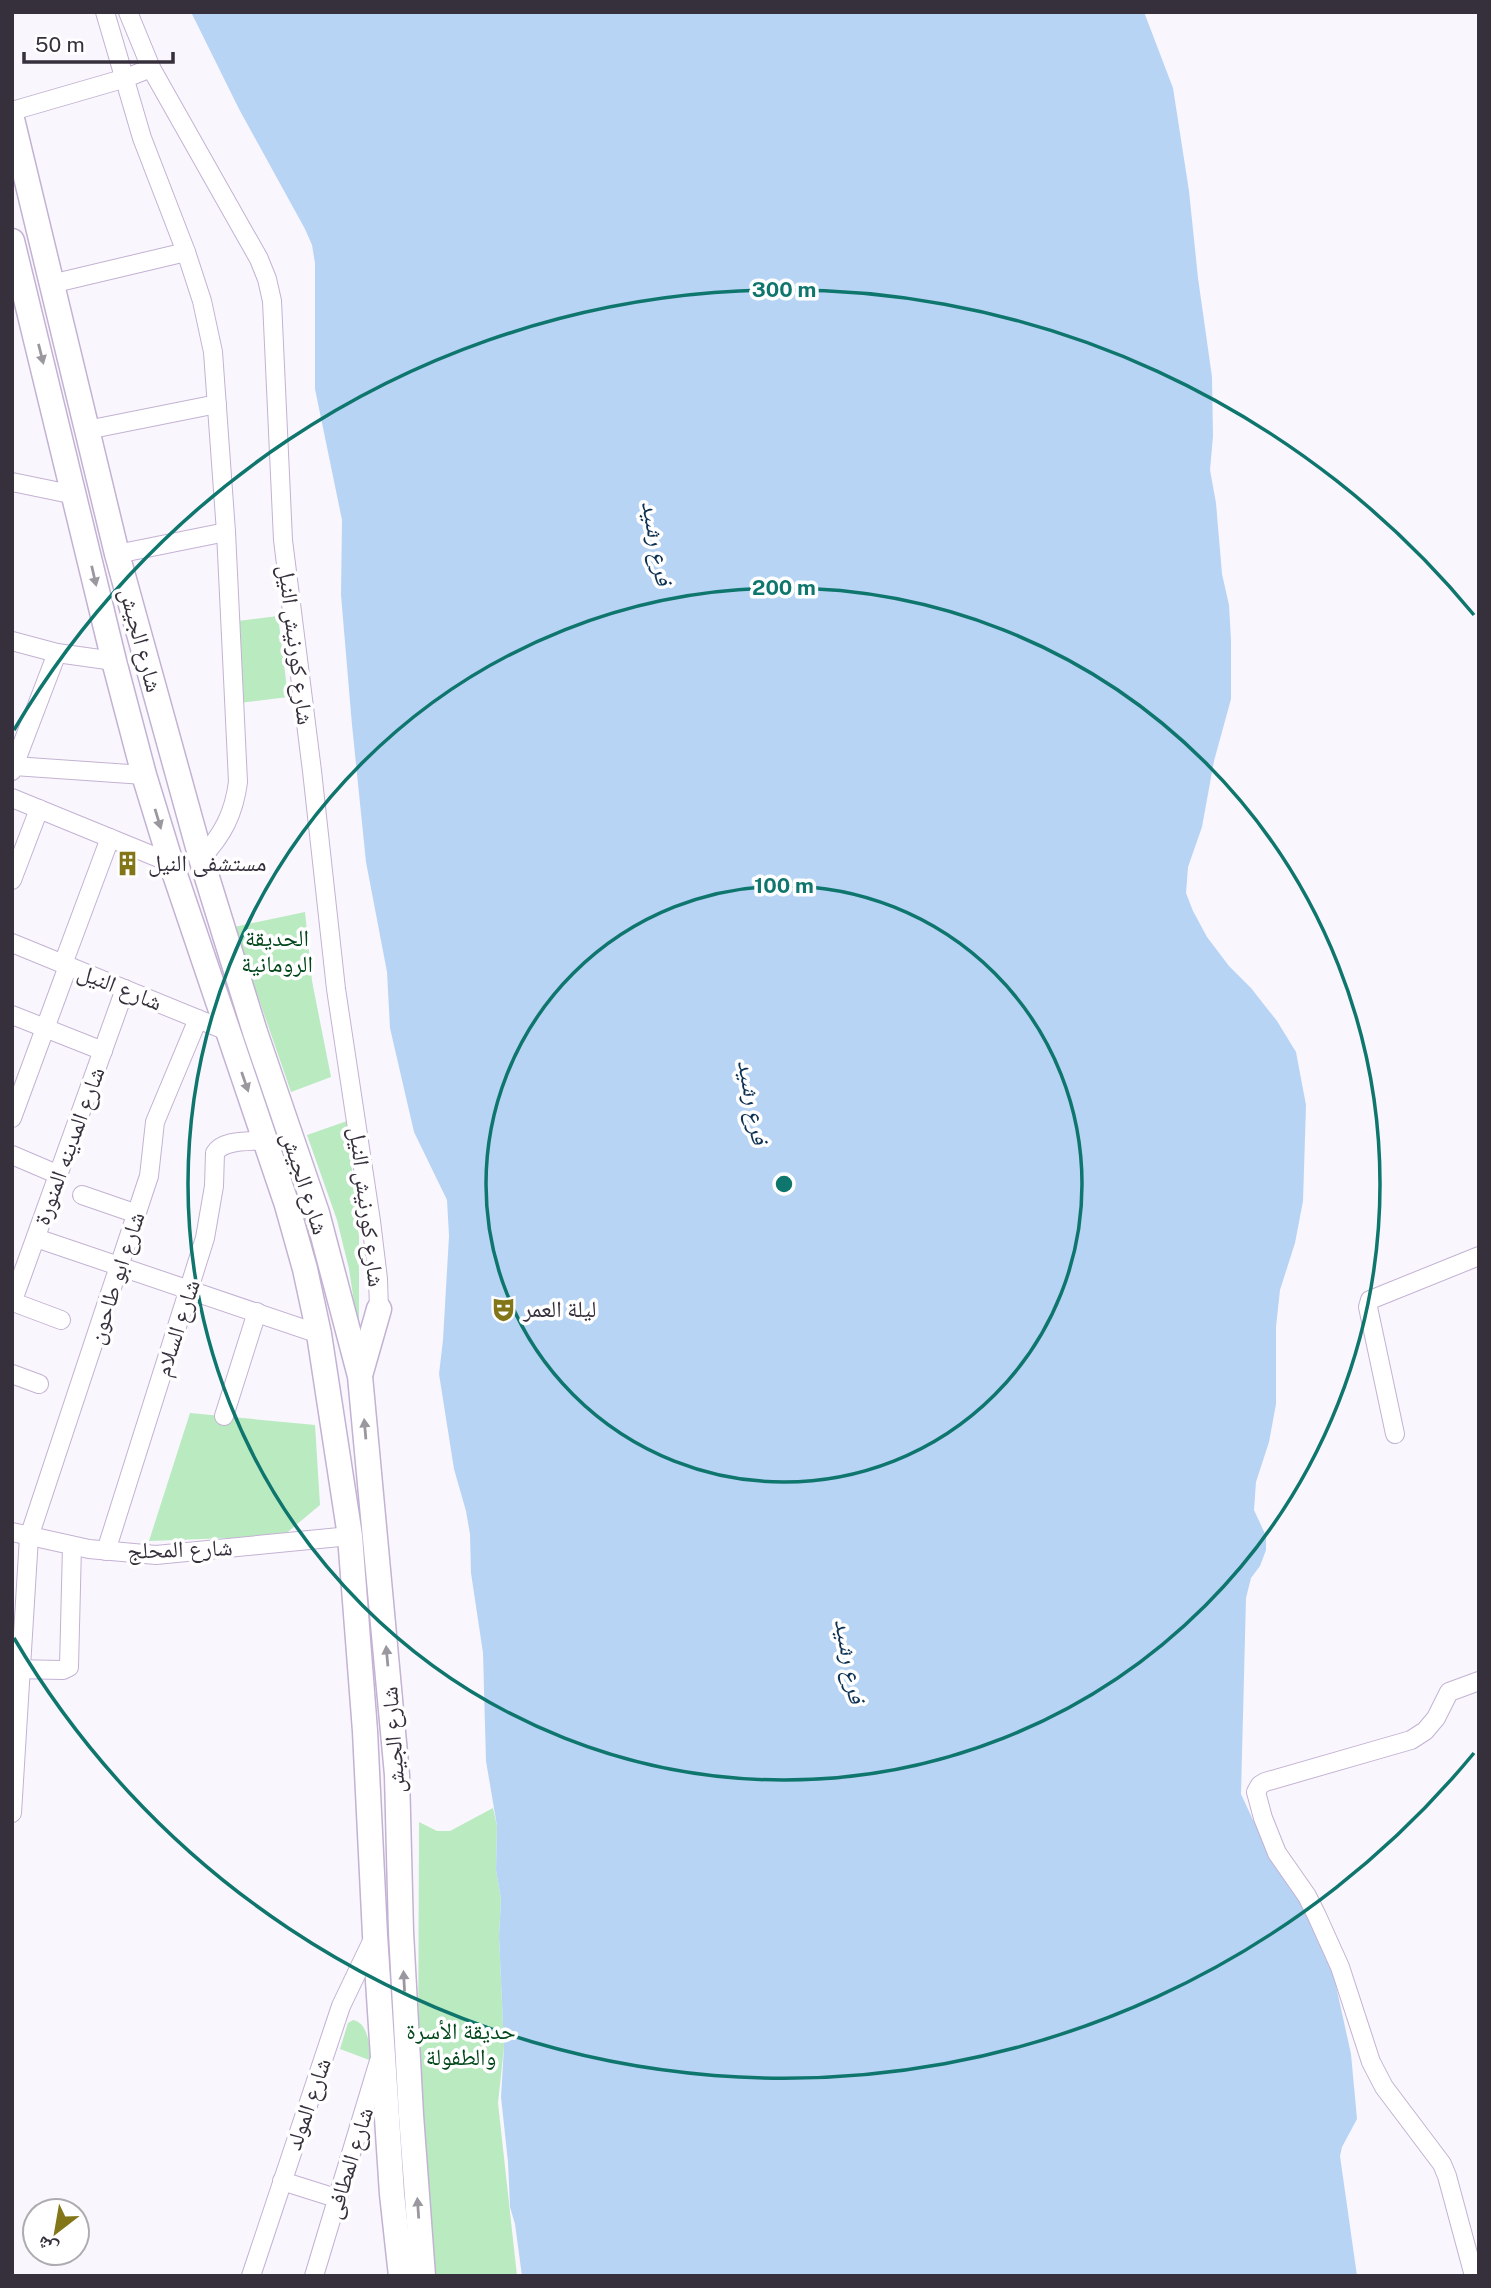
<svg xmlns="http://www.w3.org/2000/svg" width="1491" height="2288" font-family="'Public Sans','Noto Naskh Arabic',sans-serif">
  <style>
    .green { fill: #b9eac0 }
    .water { fill: #b7d4f5 }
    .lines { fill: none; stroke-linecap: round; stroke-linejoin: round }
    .minor-casing { stroke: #c3b2d3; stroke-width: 20 }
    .secondary-casing { stroke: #c3b2d3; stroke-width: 27 }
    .minor { stroke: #fff; stroke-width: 18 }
    .secondary { stroke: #fff; stroke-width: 24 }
    .oneway { fill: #9a979e }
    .ring { fill: none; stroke: #0f766e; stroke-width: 3.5 }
    .labels { text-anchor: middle; stroke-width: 7; stroke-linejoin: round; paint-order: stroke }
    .street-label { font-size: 23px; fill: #362f3c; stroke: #fff }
    .poi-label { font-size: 23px; fill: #362f3c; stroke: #fff; text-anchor: start }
    .park-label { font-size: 23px; fill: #01471a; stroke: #fff }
    .water-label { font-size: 24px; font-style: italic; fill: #0d3152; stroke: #fff }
    .centre { fill: #0f766e; stroke: #fff; stroke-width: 3.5 }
    .ring-label { font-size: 21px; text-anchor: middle; font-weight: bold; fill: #0f766e; stroke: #fff; stroke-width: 7; stroke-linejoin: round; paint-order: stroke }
  </style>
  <rect width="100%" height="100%" fill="#faf6fd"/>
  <g class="green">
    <polygon points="278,616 288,697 239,703 229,622"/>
    <polygon points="305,912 312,981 331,1077 291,1092 234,927"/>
    <polygon points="347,1121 359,1236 359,1335 349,1269 337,1220 307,1135"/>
    <polygon points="190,1413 315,1425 320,1505 283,1536 149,1541"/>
    <polygon points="493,1808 497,1826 496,1870 501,1899 499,1936 504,2047 498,2103 517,2276 434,2276 418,2084 419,1822 437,1831 450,1831"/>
    <path d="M353,2020C369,2023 369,2047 372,2061L340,2049L348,2023Z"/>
  </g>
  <polygon class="water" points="191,12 1144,12 1173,88 1189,191 1198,278 1212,377 1213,436 1210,470 1216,503 1222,574 1229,605 1231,640 1231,699 1214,761 1202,827 1188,867 1186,893 1193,911 1207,937 1229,966 1251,988 1277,1021 1296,1052 1306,1105 1303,1201 1295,1243 1280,1290 1276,1327 1276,1404 1269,1442 1256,1482 1254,1510 1266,1536 1266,1550 1260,1566 1251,1578 1246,1598 1241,1794 1253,1820 1274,1851 1327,1945 1351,2054 1357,2119 1342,2147 1340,2156 1357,2276 522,2276 515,2224 510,2207 508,2162 501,2097 504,2047 499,1936 501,1899 496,1870 497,1826 486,1761 483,1653 471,1573 470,1534 466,1511 454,1469 439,1374 443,1340 449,1236 447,1200 414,1132 390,1028 387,972 366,862 352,725 341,595 342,520 315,389 315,263 312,245 305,229 239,109"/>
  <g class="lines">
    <defs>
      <g id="minor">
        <path d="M105,12L142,138L186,252L202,301L213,352L226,532L238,782C234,813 223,835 201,858"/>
        <polyline points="128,12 151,68 259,259 267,279 272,301 283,540 312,771 336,989 371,1221 378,1279 379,1309"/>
        <polyline points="12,111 126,78 151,68"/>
        <polyline points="51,284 186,252"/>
        <polyline points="87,430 217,404"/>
        <polyline points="12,482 75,495"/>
        <polyline points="117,554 226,532"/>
        <polyline points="12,641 57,653 114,661"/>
        <polyline points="14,766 144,775"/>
        <polyline points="12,771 57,653"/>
        <polyline points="12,798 171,863"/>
        <polyline points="12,880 39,809"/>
        <polyline points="12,943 227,1031"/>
        <polyline points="63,964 110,838"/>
        <polyline points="12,1015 103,1051"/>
        <polyline points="12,1118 68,966"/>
        <polyline points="12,1155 59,1175"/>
        <polyline points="82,1195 137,1214"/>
        <polyline points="36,1238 319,1334"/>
        <polyline points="13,1302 61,1320"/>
        <polyline points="12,1303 125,989"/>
        <polyline points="12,1374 39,1384"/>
        <polyline points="224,1416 257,1312"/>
        <polyline points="1395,1434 1368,1307 1370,1300 1479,1256"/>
        <polyline points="12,1532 89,1549 156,1555 350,1536"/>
        <path d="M106,1551L205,1238L214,1186L215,1153C223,1139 250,1142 265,1140"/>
        <polyline points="12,1669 63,1670 69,1667 72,1546"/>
        <polyline points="12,1813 29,1537 149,1176 155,1122 198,1019"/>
        <polyline points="282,2181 339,2199"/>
        <polyline points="251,2276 341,2006 374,1937"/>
        <polyline points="314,2276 379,2061"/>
        <polyline points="1474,2276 1447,2176 1442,2164 1384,2087 1371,2062 1340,1967 1317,1916 1307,1896 1277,1853 1263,1818 1256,1792 1260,1785 1265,1782 1411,1740 1425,1731 1436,1718 1449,1692 1479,1681"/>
      </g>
      <g id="secondary">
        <polyline points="12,119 117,554 201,858 255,1032 317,1213 360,1376 397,1775 401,1932 411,2115 423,2276"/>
        <polyline points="12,241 114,661 144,775 171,863 287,1205 305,1269 319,1334 350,1536 365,1731 375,1935 392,2194 401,2276"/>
        <polyline points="361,1372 379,1309"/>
      </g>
    </defs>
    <use href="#minor" class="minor-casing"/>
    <use href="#secondary" class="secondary-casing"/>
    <use href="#minor" class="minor"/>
    <use href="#secondary" class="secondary"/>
  </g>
  <defs><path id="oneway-solid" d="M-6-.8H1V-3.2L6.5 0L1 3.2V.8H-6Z" transform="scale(1.75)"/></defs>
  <g class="oneway">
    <use href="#oneway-solid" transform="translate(41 354) rotate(76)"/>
    <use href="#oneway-solid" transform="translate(94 576) rotate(77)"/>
    <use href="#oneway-solid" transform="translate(158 819) rotate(73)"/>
    <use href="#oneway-solid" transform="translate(245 1082) rotate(71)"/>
    <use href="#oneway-solid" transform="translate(365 1429) rotate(-95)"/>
    <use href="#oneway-solid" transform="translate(387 1656) rotate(-95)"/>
    <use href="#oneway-solid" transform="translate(404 1981) rotate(-93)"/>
    <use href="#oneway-solid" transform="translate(418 2208) rotate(-94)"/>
  </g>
  <g class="ring">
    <circle cx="784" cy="1184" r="298"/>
    <circle cx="784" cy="1184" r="596"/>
    <path d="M1474 1753A894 894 0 0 1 14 1638M14 730A894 894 0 0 1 1474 615"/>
  </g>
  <defs>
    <symbol id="building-bare" viewBox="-9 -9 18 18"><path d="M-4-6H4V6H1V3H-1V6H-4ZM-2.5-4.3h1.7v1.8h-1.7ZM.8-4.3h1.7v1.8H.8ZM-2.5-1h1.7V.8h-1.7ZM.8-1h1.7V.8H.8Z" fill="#837619" stroke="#fff" stroke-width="2.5" paint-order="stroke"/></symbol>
    <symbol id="theatre-bare" viewBox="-9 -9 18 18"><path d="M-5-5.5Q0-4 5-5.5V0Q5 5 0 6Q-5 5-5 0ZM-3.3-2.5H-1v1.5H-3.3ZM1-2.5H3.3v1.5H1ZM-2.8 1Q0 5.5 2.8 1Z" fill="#837619" stroke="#fff" stroke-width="2.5" paint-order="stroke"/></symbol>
  </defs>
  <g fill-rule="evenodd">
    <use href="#building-bare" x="110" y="846" width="35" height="35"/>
    <use href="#theatre-bare" x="486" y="1292" width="35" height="35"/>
  </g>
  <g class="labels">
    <g class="street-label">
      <text transform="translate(141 640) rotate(75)" y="8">شارع الجيش</text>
      <text transform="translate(296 645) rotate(83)" y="8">شارع كورنيش النيل</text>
      <text transform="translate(120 987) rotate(22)" y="8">شارع النيل</text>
      <text transform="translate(69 1146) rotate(-70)" y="8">شارع المدينه المنورة</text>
      <text transform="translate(305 1183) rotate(72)" y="8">شارع الجيش</text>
      <text transform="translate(367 1207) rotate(83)" y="8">شارع كورنيش النيل</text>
      <text transform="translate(116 1278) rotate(-72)" y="8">شارع ابو طاحون</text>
      <text transform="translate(177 1328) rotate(-72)" y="8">شارع السلام</text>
      <text transform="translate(180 1549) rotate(-2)" y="8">شارع المحلج</text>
      <text transform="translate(393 1740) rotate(-94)" y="8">شارع الجيش</text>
      <text transform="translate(308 2104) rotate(-71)" y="8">شارع المولد</text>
      <text transform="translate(349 2163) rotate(-73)" y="8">شارع المطافى</text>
    </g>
    <g class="poi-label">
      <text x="148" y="871">مستشفى النيل</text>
      <text x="523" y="1317">ليلة العمر</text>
    </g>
    <g class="park-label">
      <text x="277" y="946">الحديقة<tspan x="277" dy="26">الرومانية</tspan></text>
      <text x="461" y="2039">حديقة الأسرة<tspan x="461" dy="26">والطفولة</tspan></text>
    </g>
    <g class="water-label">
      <text transform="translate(657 543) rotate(80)" y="8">فرع رشيد</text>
      <text transform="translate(753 1102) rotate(80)" y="8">فرع رشيد</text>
      <text transform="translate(850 1661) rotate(80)" y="8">فرع رشيد</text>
    </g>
  </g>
  <circle cx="784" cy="1184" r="10" class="centre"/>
  <g class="ring-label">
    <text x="784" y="297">300 m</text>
    <text x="784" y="595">200 m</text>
    <text x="784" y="893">100 m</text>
  </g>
  <rect width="1491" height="2288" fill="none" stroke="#362f3c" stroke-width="28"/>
  <g transform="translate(56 2232) rotate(211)"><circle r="33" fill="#ffffff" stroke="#afacb1" stroke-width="2"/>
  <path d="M0-5L12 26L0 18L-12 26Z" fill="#837619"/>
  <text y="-10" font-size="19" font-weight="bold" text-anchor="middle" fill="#362f3c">ش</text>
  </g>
  <path d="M24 52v10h149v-10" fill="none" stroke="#362f3c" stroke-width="3.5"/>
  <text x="35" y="52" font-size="21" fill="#362f3c" stroke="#ffffff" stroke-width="5" paint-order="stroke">50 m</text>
</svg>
